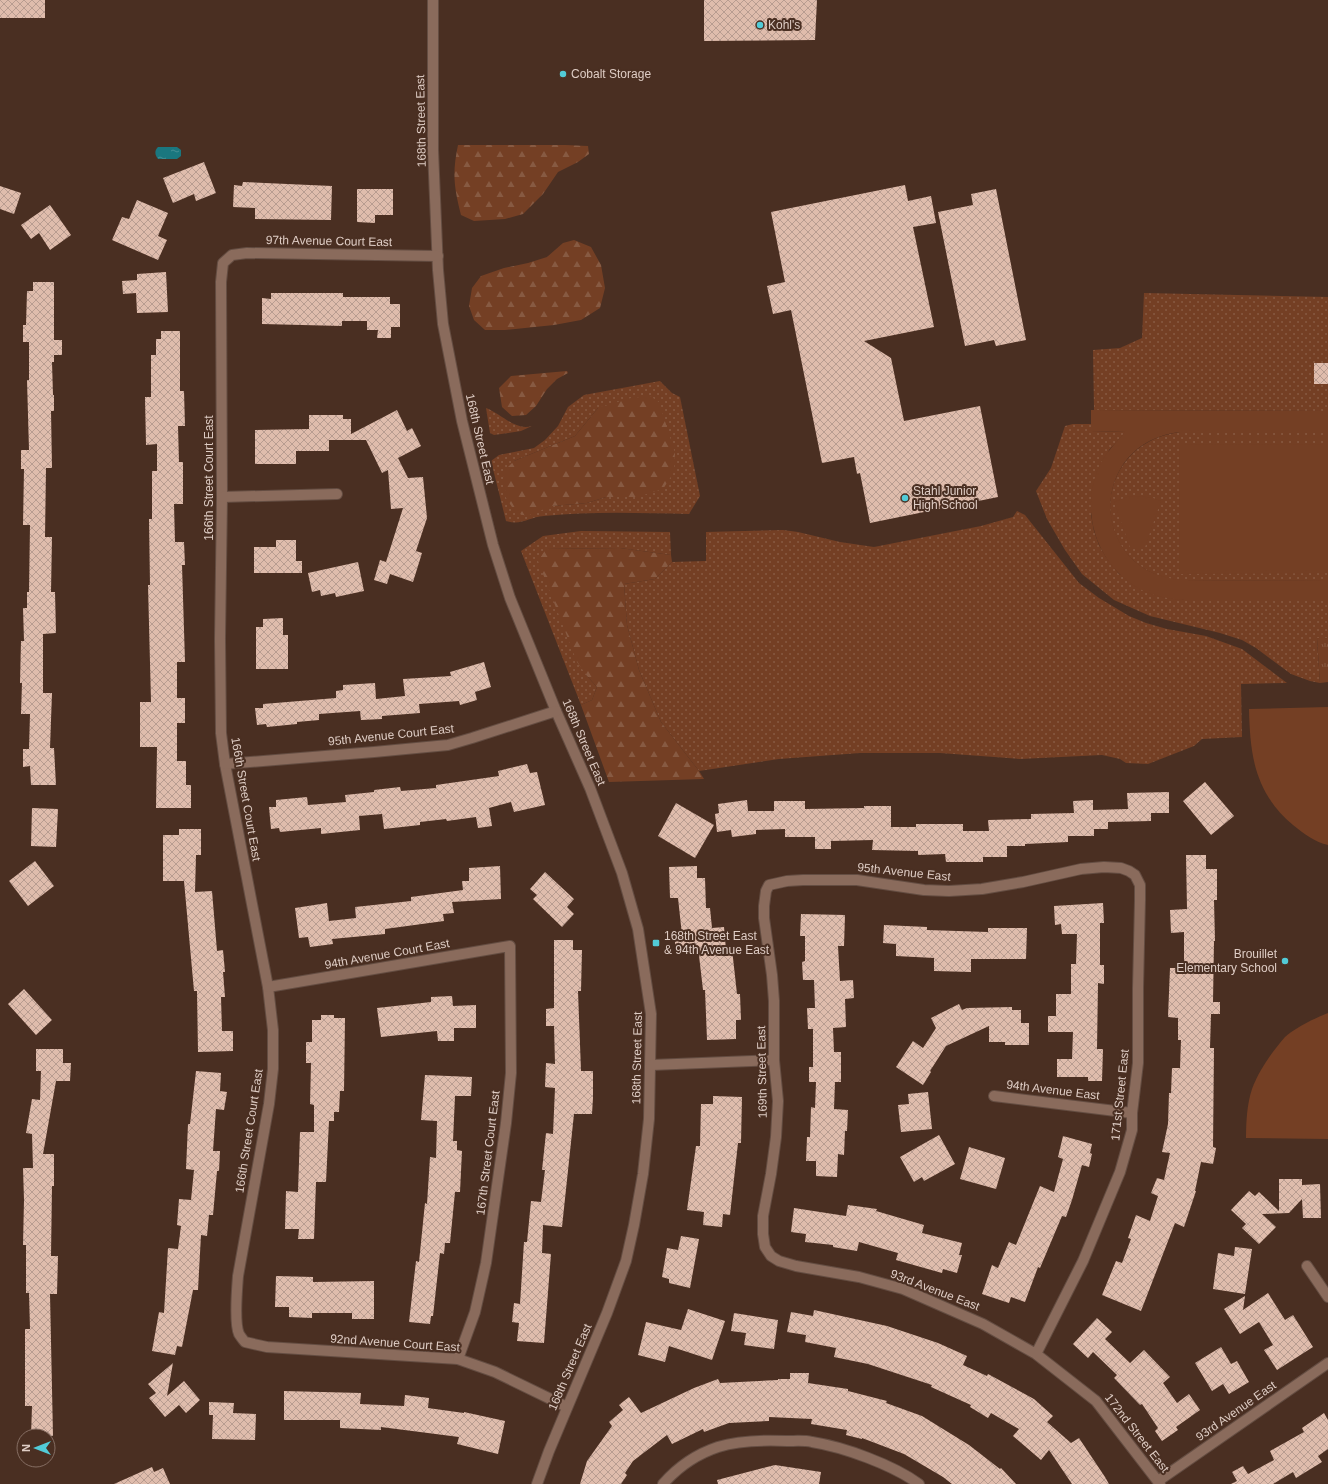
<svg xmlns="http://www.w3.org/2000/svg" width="1328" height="1484" font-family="Helvetica,sans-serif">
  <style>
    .grass { fill: url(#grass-dots); fill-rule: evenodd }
    .forest { fill: url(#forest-firs) }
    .park { fill: url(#park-tufts) }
    .garden { fill: #743f24 }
    .water { fill: url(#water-ripples) }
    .building { fill: url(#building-cross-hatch) }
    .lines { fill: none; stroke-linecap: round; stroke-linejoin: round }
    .minor-casing { stroke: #644d42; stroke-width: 12 }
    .minor { stroke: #8a6b5c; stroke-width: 10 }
    .poi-dot { fill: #52cbd7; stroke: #4a2f22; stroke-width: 1.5 }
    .labels { text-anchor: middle; stroke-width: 4; stroke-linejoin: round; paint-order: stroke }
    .poi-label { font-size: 12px; fill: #dfcdc5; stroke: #4a2f22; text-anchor: start }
    .street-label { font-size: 12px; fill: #dfcdc5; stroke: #4a2f22 }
  </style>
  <defs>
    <pattern id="grass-dots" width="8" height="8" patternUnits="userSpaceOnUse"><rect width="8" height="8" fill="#743f24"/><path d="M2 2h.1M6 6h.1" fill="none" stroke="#875a42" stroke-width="1.8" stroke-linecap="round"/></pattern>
    <pattern id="forest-firs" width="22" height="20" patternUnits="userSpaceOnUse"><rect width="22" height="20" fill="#743f24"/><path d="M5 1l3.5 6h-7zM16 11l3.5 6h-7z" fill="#875a42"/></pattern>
    <pattern id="park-tufts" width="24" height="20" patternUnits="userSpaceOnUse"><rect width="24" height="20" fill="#743f24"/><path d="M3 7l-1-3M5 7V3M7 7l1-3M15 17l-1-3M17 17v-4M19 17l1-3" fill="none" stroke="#875a42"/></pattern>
    <pattern id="water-ripples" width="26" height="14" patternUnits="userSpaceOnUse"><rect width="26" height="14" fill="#1a777f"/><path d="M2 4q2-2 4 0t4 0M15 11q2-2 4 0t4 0" fill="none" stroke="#468f95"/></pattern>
    <pattern id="building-cross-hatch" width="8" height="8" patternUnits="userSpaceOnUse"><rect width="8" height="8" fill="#dfbcac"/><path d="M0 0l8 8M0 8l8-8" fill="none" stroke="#b89c90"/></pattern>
  </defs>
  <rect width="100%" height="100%" fill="#4a2f22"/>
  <g class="grass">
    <polygon points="1144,293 1328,297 1328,411 1094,410 1093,350 1120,348 1142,338"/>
    <path d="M660,381L672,393L680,397L700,496L689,514C641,513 592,511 544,516C529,517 521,526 506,521L491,461L499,455L534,448L545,440L558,426L568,407L584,395ZM598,408L637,497H606L587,503L552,506L514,461L575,436Z"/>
    <path d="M486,408C502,414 515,431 532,426L521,431L494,435L490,433Z"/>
    <polygon points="1073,424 1091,424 1092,431 1126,432 1109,450 1091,515 1094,531 1099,545 1106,557 1119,574 1184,600 1328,600 1328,638 1317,639 1320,683 1310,681 1291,674 1256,648 1242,640 1220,633 1150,616 1114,600 1082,574 1065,550 1047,519 1036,491 1051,468 1065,426"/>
    <path d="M1180,432H1328V581L1173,580C1085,562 1091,443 1180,432Z"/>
    <polygon points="1017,511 1025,515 1079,583 1099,598 1129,616 1146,623 1167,629 1206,636 1242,649 1287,683 1241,684 1242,737 1202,739 1194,746 1148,764 1126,763 1120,759 1102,755 1020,759 940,753 860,753 779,759 699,771 661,722 639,670 627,625 624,584 655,579 672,562 706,561 706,532 783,530 798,532 840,542 874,547 981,526 1013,517"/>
    <polygon points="581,531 670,532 671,555 620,548 546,549 587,676 597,687 592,700 581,705 521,551 543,536"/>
  </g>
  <g class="forest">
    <path d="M458,145H565L588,146L589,154L578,162L558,172L543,194L523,214L505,219L474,221L461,215C454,188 452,173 458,145Z"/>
    <polygon points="574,240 591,247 601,265 605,288 600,308 581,320 554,325 505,330 485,330 474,320 469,306 472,288 481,276 504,268 528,263 547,257 563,243"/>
    <polygon points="567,371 568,373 557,379 547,389 536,406 526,415 512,416 502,407 499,388 511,376"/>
    <polygon points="650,396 659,402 675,453 674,472 663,489 637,497 606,497 587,503 552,506 527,516 516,513 506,498 503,472 514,461 575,436 598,408 631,398"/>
    <polygon points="620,548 671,555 672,562 655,579 624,584 627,625 639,670 661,722 699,771 704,779 609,782 581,705 592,700 597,687 587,676 577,662 538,561 546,549"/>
  </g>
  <polygon class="park" points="1317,638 1328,638 1328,682 1320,683"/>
  <g class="garden">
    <path d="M1091,410L1328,411V432H1180C1086,443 1088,573 1182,580L1328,581V600H1184C1171,599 1158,597 1146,592C1099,571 1079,515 1098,469C1104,454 1115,444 1125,432L1091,431Z"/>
    <rect x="1202" y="437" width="126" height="3"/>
    <polygon points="1328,444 1328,573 1180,574 1179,445"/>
    <polygon points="1140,496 1153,498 1161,501 1145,547 1141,547 1141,549 1134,549 1134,547 1130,547 1114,502 1127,497"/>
    <path d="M1328,707V845C1315,842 1304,834 1293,825C1255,793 1250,756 1249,709Z"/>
    <path d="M1328,1013V1139L1246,1138C1246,1122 1247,1104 1252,1089C1259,1070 1272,1052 1285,1037C1293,1029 1317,1017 1328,1013Z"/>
  </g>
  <path class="water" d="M158,147H177L181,150V156L177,159H158C155,155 154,151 158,147Z"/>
  <g class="building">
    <rect x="0" y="0" width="45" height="18"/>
    <polygon points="704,0 817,0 815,40 704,41"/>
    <polygon points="204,162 216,193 196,201 194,194 173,203 163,178"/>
    <polygon points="243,182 332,186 331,220 255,219 255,208 233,207 234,185 242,186"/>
    <polygon points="905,185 908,201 931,196 936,223 913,227 934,327 864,341 891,358 904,421 980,406 998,497 870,523 860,473 857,474 854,457 822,463 791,310 773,314 767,286 785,282 771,212"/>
    <polygon points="0,186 21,193 14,214 0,209"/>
    <polygon points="357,189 393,189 393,215 375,215 375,223 357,222"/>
    <polygon points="996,189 1026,340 996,346 994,340 965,346 938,212 973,205 971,194"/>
    <polygon points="137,200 168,213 158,236 167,240 158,260 112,240 122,217 129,219"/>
    <polygon points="50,205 71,235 50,250 39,233 31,239 21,225"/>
    <polygon points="166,272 168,312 137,313 136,293 123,294 122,281 137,280 137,274"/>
    <polygon points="33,282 54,282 54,340 62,340 62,355 54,355 54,362 52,362 53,395 54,395 54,411 51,411 52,468 46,468 45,537 52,537 51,592 55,592 56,633 43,634 43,693 52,693 50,748 54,748 56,785 31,785 30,766 23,767 23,749 29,749 30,714 21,714 22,683 20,683 21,641 24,641 23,608 27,608 27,592 29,592 30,525 23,525 24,469 21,469 21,450 29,450 27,380 29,380 29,342 23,342 23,325 26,325 27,291 33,291"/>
    <polygon points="271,293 343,293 343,297 390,297 390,304 400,304 400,327 391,327 391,338 377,338 378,330 367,330 367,321 342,321 342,326 262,324 262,298 271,299"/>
    <polygon points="161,331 180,331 180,391 184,391 185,426 178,426 179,462 183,462 183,504 174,504 175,542 184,542 185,565 182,565 185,662 177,662 177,698 185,698 185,723 177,723 177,761 186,761 186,785 191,785 191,808 156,808 157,747 140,747 140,702 151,702 148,585 150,585 149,519 152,519 152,471 157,471 157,444 146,445 145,397 151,397 151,355 156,355 156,339 161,339"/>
    <rect x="1314" y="363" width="14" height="21"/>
    <polygon points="397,410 407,431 412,428 421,446 398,458 408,478 423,477 427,518 416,551 422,553 413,582 390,574 387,584 374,580 380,560 386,562 403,508 391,509 388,470 382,473 366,440 329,440 329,451 296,451 296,464 255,464 255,430 309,429 309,415 343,415 343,419 351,419 351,434"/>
    <polygon points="276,540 296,540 296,561 302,561 302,573 254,573 254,547 276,547"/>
    <polygon points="358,562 364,591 336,597 335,593 321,596 320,590 312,592 308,573"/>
    <polygon points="283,618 283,635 288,635 288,669 256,669 256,627 263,627 263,619"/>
    <polygon points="484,662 491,687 475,692 477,700 460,705 459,701 419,704 420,713 382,716 382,719 361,720 360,711 319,714 319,720 297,722 297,724 267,727 266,724 257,725 255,708 263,708 263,704 336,698 336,691 343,690 343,685 375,683 376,699 405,696 403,679 451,676 450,672"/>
    <polygon points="527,764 530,773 537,772 545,805 514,812 511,802 489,808 492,826 478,828 476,817 447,821 446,819 420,822 420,825 384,829 382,814 359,816 360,830 321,834 321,828 280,832 279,828 271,829 269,807 276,807 276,800 307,797 308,805 346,802 345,795 374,792 374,790 400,787 401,791 436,788 436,785 499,776 498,771"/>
    <polygon points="1205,782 1234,816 1211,835 1183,801"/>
    <polygon points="1169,792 1169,813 1151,813 1151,821 1108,822 1108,829 1094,829 1094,836 1068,836 1068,842 1025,844 1025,846 1007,846 1007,857 983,857 983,862 946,862 945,854 918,855 918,851 872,850 873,840 831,841 831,849 815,849 815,837 785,837 785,829 756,830 756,834 732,837 731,830 717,832 715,814 719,813 718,804 747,800 748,811 774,811 774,801 805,801 805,809 864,808 864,806 891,806 891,827 916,827 916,824 963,824 963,831 989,831 988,820 1031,819 1031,814 1074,813 1073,801 1093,800 1093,810 1128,809 1127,793"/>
    <polygon points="676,803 714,825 695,858 658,836"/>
    <polygon points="32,808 58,809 56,847 31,846"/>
    <polygon points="179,829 201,829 201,855 196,855 195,892 212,891 217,951 223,950 225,972 223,972 225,997 221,997 222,1031 233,1031 233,1051 198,1052 197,991 194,991 184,881 163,881 163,835 179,835"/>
    <polygon points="1186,855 1206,855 1206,869 1217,869 1217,900 1214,900 1215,941 1214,941 1213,1002 1220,1002 1220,1014 1211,1014 1210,1048 1214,1048 1213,1147 1216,1148 1213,1164 1201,1162 1195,1191 1196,1191 1184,1227 1175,1223 1141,1311 1102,1295 1116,1261 1122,1263 1131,1239 1128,1238 1136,1215 1150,1221 1158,1196 1151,1193 1157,1178 1164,1180 1170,1153 1162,1152 1168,1124 1169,1093 1171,1093 1172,1068 1180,1068 1181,1040 1178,1040 1178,1018 1168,1017 1170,968 1184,968 1184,932 1171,933 1170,910 1187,909"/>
    <polygon points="35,861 54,886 28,906 9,881"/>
    <polygon points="500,866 501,899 452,902 454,913 443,914 444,921 385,929 385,934 332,939 333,944 310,947 308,937 299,938 295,908 327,903 329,921 356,918 355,907 411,901 411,897 463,890 462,881 469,881 469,868"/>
    <polygon points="697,866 697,878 705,878 706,908 710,908 712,928 724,927 726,950 732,949 737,994 740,994 741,1020 736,1020 736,1039 707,1040 705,990 703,990 698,947 676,949 674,936 682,935 678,898 670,898 669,867"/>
    <polygon points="545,872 574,899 567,907 574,914 562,927 533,899 537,895 530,889"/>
    <polygon points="1103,903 1104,923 1100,923 1100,965 1104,965 1104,984 1098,983 1097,1049 1103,1049 1102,1081 1088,1081 1088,1077 1057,1077 1057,1059 1072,1059 1073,1032 1048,1032 1048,1016 1056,1016 1056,994 1071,994 1071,964 1076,964 1077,934 1062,934 1061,924 1055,925 1054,906"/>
    <polygon points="801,914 845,915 844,946 838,946 840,981 853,980 854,998 845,999 846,1027 833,1028 834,1052 841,1052 841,1082 835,1082 834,1109 848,1110 847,1131 845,1131 844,1155 838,1154 837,1177 816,1176 816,1161 806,1161 807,1137 810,1137 811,1107 815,1108 816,1082 809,1082 809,1067 813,1067 813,1029 808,1029 807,1008 815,1008 814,980 803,980 802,962 805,961 805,936 800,936"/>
    <polygon points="884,925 927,927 927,930 988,932 988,928 1027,928 1026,959 971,959 971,972 934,971 934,958 896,956 896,944 883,943"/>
    <polygon points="554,940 573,940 573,950 582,950 581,991 578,991 581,1071 593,1071 593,1098 592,1114 574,1114 562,1227 543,1225 542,1253 551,1254 544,1343 517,1341 519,1323 512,1322 514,1303 520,1304 524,1242 527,1242 531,1201 541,1202 545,1170 542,1170 546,1133 553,1134 555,1088 545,1087 546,1063 555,1064 554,1026 546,1026 546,1009 554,1008"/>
    <polygon points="24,989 52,1020 36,1035 8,1004"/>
    <polygon points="452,996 453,1006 476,1005 476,1028 454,1028 454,1041 438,1041 437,1031 381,1037 377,1008 431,1002 431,997"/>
    <polygon points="959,1004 962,1010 967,1008 1012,1007 1012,1010 1021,1010 1021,1023 1029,1023 1029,1045 1005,1045 1005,1042 989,1042 989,1026 946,1046 930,1071 931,1072 923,1085 896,1067 913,1041 923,1048 936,1028 931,1018"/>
    <polygon points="321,1015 334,1015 334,1018 345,1018 344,1091 340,1091 339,1112 334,1112 334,1121 329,1121 326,1182 316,1182 314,1239 298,1239 299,1229 285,1229 286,1191 298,1192 300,1132 314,1132 314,1105 310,1104 311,1063 306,1063 306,1042 312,1042 312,1020 321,1020"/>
    <polygon points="36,1049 63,1049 63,1063 71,1063 70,1081 56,1081 43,1154 54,1154 54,1186 52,1186 51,1256 58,1256 57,1294 50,1294 53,1436 31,1436 32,1406 25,1406 25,1329 30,1329 29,1293 26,1293 26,1245 23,1245 24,1200 23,1168 33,1168 32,1134 26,1133 32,1099 40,1100 41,1071 36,1071"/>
    <polygon points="196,1071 221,1073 220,1091 227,1092 224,1110 216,1109 213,1151 220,1151 219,1171 217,1171 213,1215 209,1215 207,1236 201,1235 198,1290 193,1290 182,1347 177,1346 175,1355 152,1351 159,1312 164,1313 168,1248 178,1249 181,1226 177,1225 179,1199 191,1200 194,1170 186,1169 188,1124 190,1124"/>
    <polygon points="425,1075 472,1077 471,1096 455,1096 453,1141 457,1141 457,1150 462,1151 460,1192 455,1192 450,1243 445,1243 444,1254 440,1253 433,1316 431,1316 430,1324 409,1322 416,1261 419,1262 425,1203 427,1204 430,1157 436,1158 437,1121 421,1120"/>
    <polygon points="928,1092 932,1129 901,1132 898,1105 909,1104 908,1094"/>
    <polygon points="713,1096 742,1097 741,1143 738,1143 730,1215 723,1214 722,1227 703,1225 704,1212 687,1210 696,1146 700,1146 701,1104 713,1104"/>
    <polygon points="939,1135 955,1164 924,1181 922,1177 914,1182 900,1157"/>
    <polygon points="1063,1136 1092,1144 1090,1153 1092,1154 1089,1167 1082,1165 1072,1200 1066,1217 1062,1216 1040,1268 1038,1267 1025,1302 1011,1297 1009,1303 982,1294 992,1265 998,1268 1009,1242 1016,1245 1040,1186 1054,1192 1063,1159 1058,1157"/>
    <polygon points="969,1147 1005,1158 996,1189 960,1179"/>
    <polygon points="1279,1179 1302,1179 1302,1185 1320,1184 1321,1218 1303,1218 1302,1199 1289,1213 1262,1214 1276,1227 1259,1244 1242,1228 1246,1224 1231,1210 1249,1191 1255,1196 1259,1192 1279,1211"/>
    <polygon points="848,1205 877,1209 876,1211 924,1225 922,1233 962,1243 959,1255 962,1255 957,1273 943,1269 942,1273 896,1260 898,1253 859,1242 857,1251 833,1247 833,1245 805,1242 806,1234 791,1232 794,1208 846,1216"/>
    <polygon points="681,1236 699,1239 690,1288 669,1283 669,1279 662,1277 667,1248 678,1250"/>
    <polygon points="1235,1247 1252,1249 1245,1294 1213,1289 1218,1253 1234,1256"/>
    <polygon points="276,1276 313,1277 313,1282 374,1281 374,1319 352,1319 352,1313 312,1313 312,1318 289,1317 289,1307 275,1307"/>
    <polygon points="1268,1293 1285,1320 1293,1315 1313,1347 1277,1370 1264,1350 1273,1345 1259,1322 1240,1334 1224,1309 1245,1296 1243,1310"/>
    <polygon points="688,1309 725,1321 712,1360 669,1346 665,1362 638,1355 646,1322 681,1330"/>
    <polygon points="814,1310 887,1326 938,1343 967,1356 963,1365 987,1376 988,1374 1034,1399 1053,1416 1047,1422 1071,1443 1079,1438 1105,1477 1109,1484 1072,1484 1049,1450 1041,1460 1013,1436 1019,1429 991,1413 988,1418 970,1407 971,1405 931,1387 932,1385 868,1364 834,1357 836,1348 805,1342 806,1335 787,1332 791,1312 813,1316"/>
    <polygon points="734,1313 778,1320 774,1349 744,1345 746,1333 731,1331"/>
    <polygon points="1097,1318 1112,1332 1105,1339 1130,1363 1144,1350 1170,1377 1163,1383 1177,1403 1189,1394 1200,1410 1176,1427 1178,1430 1162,1441 1155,1431 1158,1428 1142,1404 1140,1405 1114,1378 1117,1375 1093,1352 1088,1358 1073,1344"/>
    <polygon points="1221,1347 1231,1364 1237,1361 1249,1382 1229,1394 1223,1384 1212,1391 1195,1363"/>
    <polygon points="173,1363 167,1396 184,1381 200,1400 186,1413 179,1405 165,1417 149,1398 156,1393 148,1384"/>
    <polygon points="790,1373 809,1373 808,1383 848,1389 848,1391 887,1401 886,1403 922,1416 969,1445 1000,1469 1001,1468 1016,1484 952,1484 943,1477 904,1454 862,1438 862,1439 846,1435 847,1430 811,1424 812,1419 769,1417 769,1421 729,1423 704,1432 703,1429 672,1444 667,1435 633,1461 625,1473 627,1475 621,1484 580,1484 587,1461 612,1426 609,1422 623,1410 619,1405 629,1397 641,1413 694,1388 718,1379 720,1383 778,1380 778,1379 790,1379"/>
    <polygon points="284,1391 361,1393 360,1404 404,1406 405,1395 429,1398 428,1408 464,1413 464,1412 505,1421 498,1454 457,1444 459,1437 381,1427 381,1430 340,1428 340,1420 284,1420"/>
    <polygon points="209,1402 234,1403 233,1413 256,1414 255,1440 212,1439 213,1415 209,1415"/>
    <polygon points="1324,1413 1328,1420 1328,1449 1318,1456 1322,1462 1296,1478 1293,1472 1273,1484 1231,1484 1237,1481 1232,1472 1243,1466 1248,1474 1274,1460 1270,1451 1304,1432 1302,1428"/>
    <polygon points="775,1465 821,1472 819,1484 718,1484 717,1480"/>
    <polygon points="152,1467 154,1472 163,1468 170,1484 114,1484"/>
  </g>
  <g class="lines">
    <defs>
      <g id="minor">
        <polyline points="433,0 433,150 438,270 443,324 462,421 493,545 510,598 556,711 590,788 622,873 638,929 651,1014 649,1119 643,1174 634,1225 626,1261 607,1313 549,1451 537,1484"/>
        <path d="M438,256L247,253L232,255L223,263L221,282L222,497L220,639L221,733L225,764L268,987L273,1030V1069L269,1104L238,1276C237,1289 234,1323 239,1334C241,1337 243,1340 245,1342L267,1347L458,1359L495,1372L567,1407"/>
        <polyline points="222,497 337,494"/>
        <polyline points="225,764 374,752 448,745 472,738 556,711"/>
        <polyline points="268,987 510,946 511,1073 506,1123 486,1263 475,1312 458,1359"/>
        <polyline points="651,1065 774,1060"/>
        <polyline points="994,1096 1132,1113"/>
        <polyline points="1307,1266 1328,1297"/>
        <polyline points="1036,1354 1083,1261 1120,1172 1132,1130 1132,1113 1138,1063 1138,988 1140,900 1140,885 1135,875 1129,871 1121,868 1104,867 1081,869 1023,882 982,889 949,891 924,890 857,880 803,880 787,881 769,885 766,891 764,906 764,918 772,975 774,1001 774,1060 778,1101 776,1137 771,1174 763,1216 763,1234 765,1247 771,1256 779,1261 796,1266 859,1277 903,1289 983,1324 1036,1354 1096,1401 1160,1484"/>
        <polyline points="1158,1481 1328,1363"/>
        <path d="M663,1484C677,1468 697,1454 718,1447C740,1440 764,1440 787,1441C795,1441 804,1440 812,1442C844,1447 893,1465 919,1484"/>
      </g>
    </defs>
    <use href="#minor" class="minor-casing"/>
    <use href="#minor" class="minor"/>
  </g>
  <g class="poi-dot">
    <circle cx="760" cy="25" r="4"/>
    <circle cx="563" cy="74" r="4"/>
    <circle cx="905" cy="498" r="4"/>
    <rect x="652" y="939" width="8" height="8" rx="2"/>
    <circle cx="1285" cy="961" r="4"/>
  </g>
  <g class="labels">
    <g class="poi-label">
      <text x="768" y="29">Kohl's</text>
      <text x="571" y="78">Cobalt Storage</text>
      <text x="913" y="495">Stahl Junior<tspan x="913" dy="14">High School</tspan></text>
      <text x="664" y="940">168th Street East<tspan x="664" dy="14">&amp; 94th Avenue East</tspan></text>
      <text x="1277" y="958" text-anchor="end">Brouillet<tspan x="1277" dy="14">Elementary School</tspan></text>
    </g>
    <g class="street-label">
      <text transform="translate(421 121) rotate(-91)" y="4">168th Street East</text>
      <text transform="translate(329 241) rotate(1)" y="4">97th Avenue Court East</text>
      <text transform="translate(480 439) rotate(77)" y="4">168th Street East</text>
      <text transform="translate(209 478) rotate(-90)" y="4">166th Street Court East</text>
      <text transform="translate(391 735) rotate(-6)" y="4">95th Avenue Court East</text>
      <text transform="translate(584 742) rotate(67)" y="4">168th Street East</text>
      <text transform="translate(246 799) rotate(80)" y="4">166th Street Court East</text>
      <text transform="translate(904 872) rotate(6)" y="4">95th Avenue East</text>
      <text transform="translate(387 954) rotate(-10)" y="4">94th Avenue Court East</text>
      <text transform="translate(637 1058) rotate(-89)" y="4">168th Street East</text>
      <text transform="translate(762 1072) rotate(-91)" y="4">169th Street East</text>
      <text transform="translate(1053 1090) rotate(7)" y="4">94th Avenue East</text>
      <text transform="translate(1120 1095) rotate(-84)" y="4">171st Street East</text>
      <text transform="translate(249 1131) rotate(-81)" y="4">166th Street Court East</text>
      <text transform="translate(488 1153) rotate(-83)" y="4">167th Street Court East</text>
      <text transform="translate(935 1290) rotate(21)" y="4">93rd Avenue East</text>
      <text transform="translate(395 1343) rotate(4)" y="4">92nd Avenue Court East</text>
      <text transform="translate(570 1367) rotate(-67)" y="4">168th Street East</text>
      <text transform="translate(1236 1411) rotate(-35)" y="4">93rd Avenue East</text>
      <text transform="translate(1137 1433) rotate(52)" y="4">172nd Street East</text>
    </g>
  </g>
  <g transform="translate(36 1448) rotate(270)"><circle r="19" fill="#4a2f22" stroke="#866e63"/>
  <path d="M0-3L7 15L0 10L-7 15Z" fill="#52cbd7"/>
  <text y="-6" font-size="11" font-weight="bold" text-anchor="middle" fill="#dfcdc5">N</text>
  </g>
</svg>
